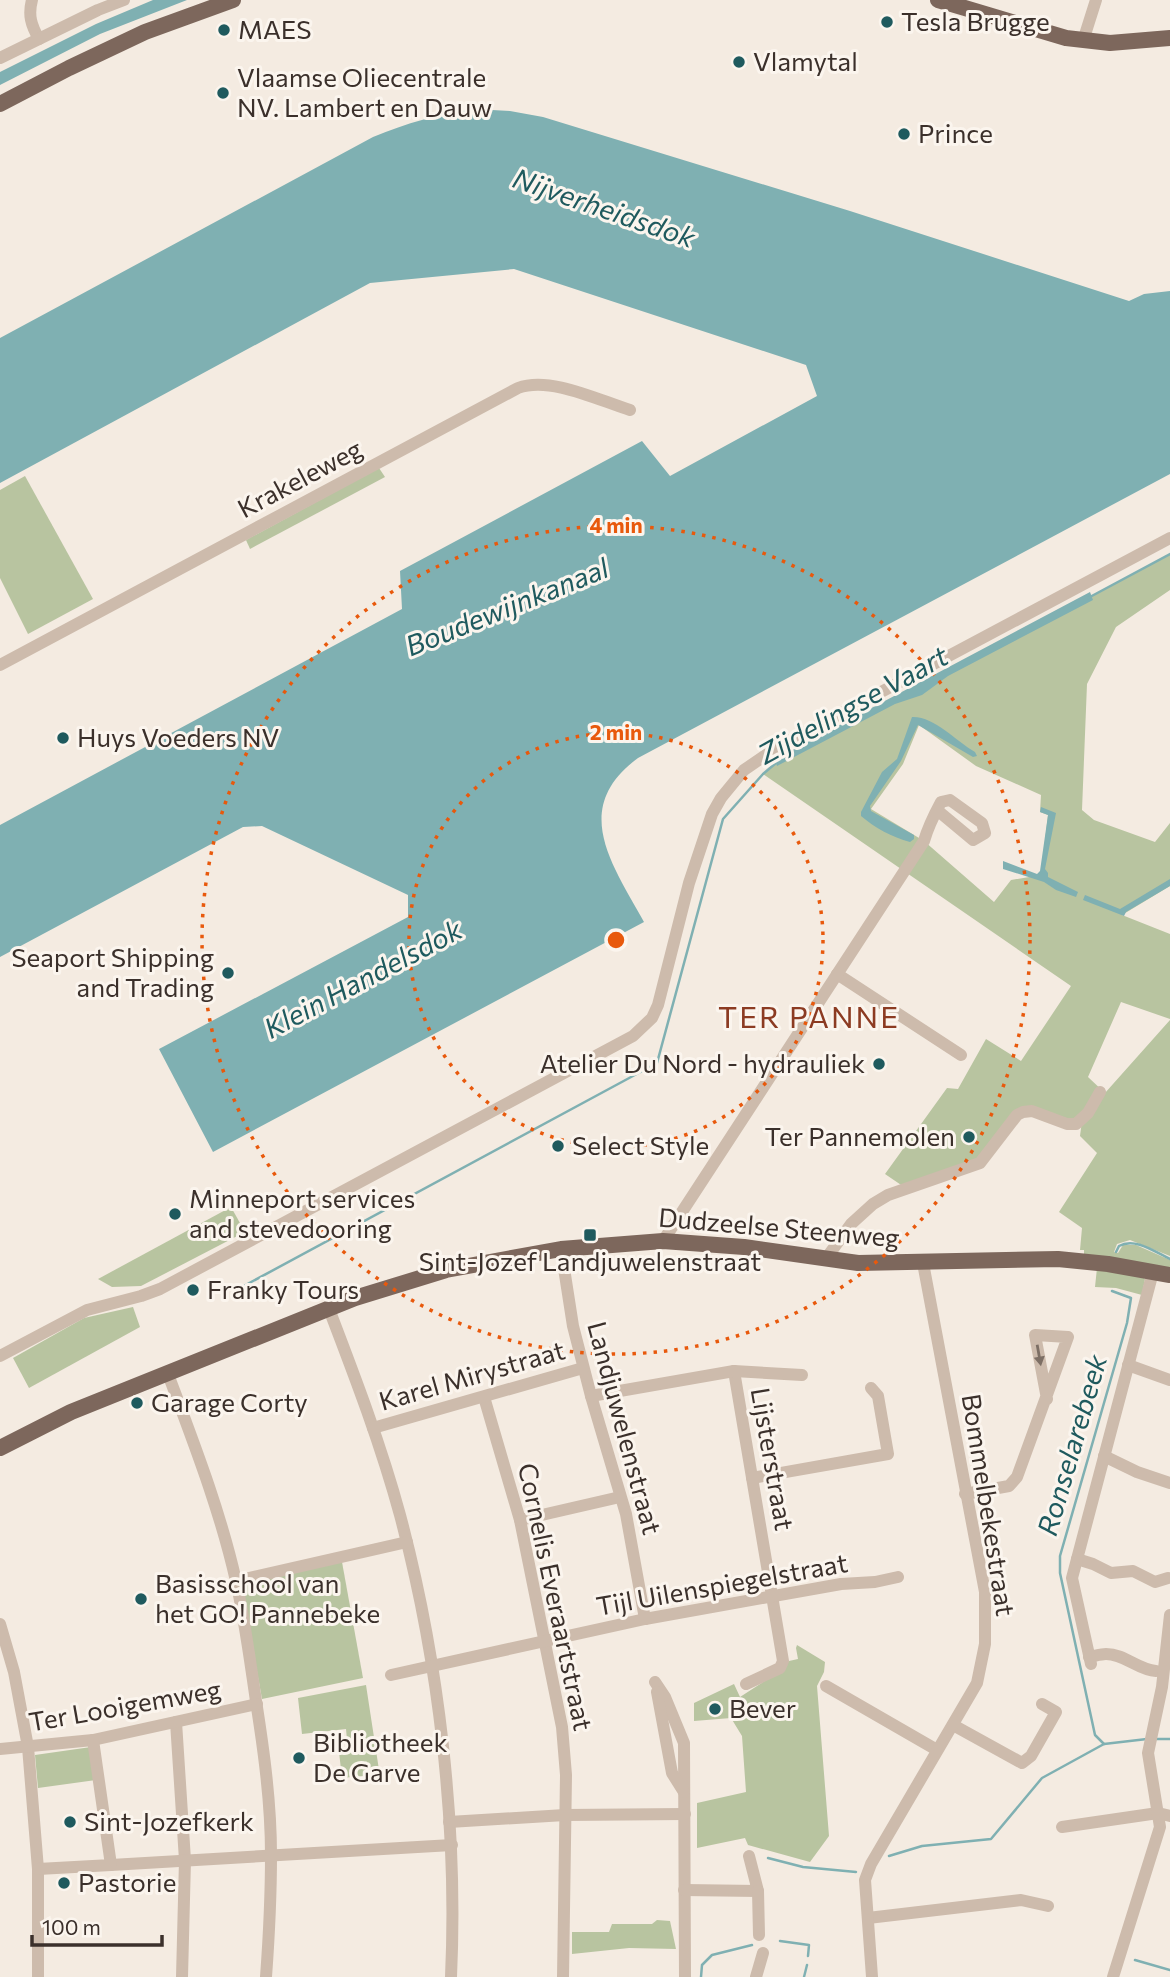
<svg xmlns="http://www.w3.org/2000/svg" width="1170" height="1977" font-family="Commissioner,sans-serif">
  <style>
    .green { fill: #b8c4a0; fill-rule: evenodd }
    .water { fill: #7fb0b2 }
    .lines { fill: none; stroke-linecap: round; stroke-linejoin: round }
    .stream { stroke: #7fb0b2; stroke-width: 2.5 }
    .minor { stroke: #cdbbac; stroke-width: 12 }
    .major { stroke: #7d675c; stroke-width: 16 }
    .oneway { fill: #7d6f65 }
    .ring { fill: none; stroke: #e8590c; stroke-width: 3.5; stroke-dasharray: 3.5 7 }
    .poi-dot { fill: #1f5a5e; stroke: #fbf5ee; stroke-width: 2.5 }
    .labels { text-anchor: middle; stroke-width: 6; stroke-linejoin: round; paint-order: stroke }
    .poi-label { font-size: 26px; fill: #3b302b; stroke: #fbf5ee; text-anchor: start }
    .street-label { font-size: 26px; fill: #3b302b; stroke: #fbf5ee }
    .water-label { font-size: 28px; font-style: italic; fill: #1f5a5e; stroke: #fbf5ee }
    .quarter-label { font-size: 30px; letter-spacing: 2px; fill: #8c3b22; stroke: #fbf5ee }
    .centre { fill: #e8590c; stroke: #fbf5ee; stroke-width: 3.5 }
    .ring-label { font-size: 21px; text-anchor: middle; font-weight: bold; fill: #e8590c; stroke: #fbf5ee; stroke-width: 6; stroke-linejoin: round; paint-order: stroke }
  </style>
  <rect width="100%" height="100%" fill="#f4ebe1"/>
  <g class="green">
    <polygon points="379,468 385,477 250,549 246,540"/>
    <polygon points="25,476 93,599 28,634 0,578 0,490"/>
    <path d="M1170,554V590L1116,627L1087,684L1082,810L1094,820L1155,842L1170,823V886L1122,915L1170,934V1019L1121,1002L1088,1077L1105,1093L1170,1020V1256L1130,1240L1117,1244L1114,1252L1118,1253L1123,1245H1136L1170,1260V1268L1084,1254V1250H1080L1082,1228L1059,1212L1097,1153L1080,1136L1082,1121L1023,1112L986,1157L907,1189L885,1174L947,1088L958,1089L986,1039L1021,1061L1071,986L763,774L775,764ZM919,725L976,766L1041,795L1040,812L1048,815L1041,875L1011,880L994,902L924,841L871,809L903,764Z"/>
    <polygon points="231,1207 245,1232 141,1286 112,1287 98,1279"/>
    <polygon points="1097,1268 1140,1274 1145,1279 1142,1295 1116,1288 1095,1287"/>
    <polygon points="133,1307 140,1327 29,1388 13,1358 84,1318"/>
    <polygon points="342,1562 363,1678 262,1699 241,1583"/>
    <polygon points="797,1645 825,1662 824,1672 817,1686 829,1836 810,1862 748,1845 745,1838 697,1848 697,1803 746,1792 742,1736 731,1718 694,1721 694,1703 734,1684 740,1697 780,1671 789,1661 798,1659 796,1648"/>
    <polygon points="366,1685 381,1783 374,1783 373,1775 342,1778 339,1752 348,1751 346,1729 302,1734 298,1698"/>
    <polygon points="91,1747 96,1780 38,1788 35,1755"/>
    <polygon points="657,1920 670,1921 676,1949 629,1948 572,1954 572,1932 609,1932 612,1924 652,1924"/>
  </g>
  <g class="water">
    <polygon points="153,0 187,0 100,34 0,85 0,72 96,24"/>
    <path d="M474,109L510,111L543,117L850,211L1129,301L1144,294L1170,291V474L638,758C570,808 612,864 644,922L213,1152L159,1049L408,917V895L262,826L243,827L0,957V825L402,609L400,571L642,441L670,476L817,396L806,365L514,269L370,283L0,483V338L373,137C407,123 438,114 474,109Z"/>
    <polygon points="1090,592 1093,600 948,676 922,695 895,704 777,766 775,760 783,755"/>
    <path d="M912,717C934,716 956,741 975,752L977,756L973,757L918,725L901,761L870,806L871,811L914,835V839L910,842C892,837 875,828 861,816V812L882,772L897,759Z"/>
    <polygon points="1041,807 1056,813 1045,869 1048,873 1048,877 1078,892 1076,897 1056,890 1044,882 1003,869 1003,861 1037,874 1040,871 1048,815 1040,812"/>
    <polygon points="1170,879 1170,886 1126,912 1124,916 1083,900 1085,895 1120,909"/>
  </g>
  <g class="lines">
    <g class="stream">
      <polyline points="1088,598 1170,554"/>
      <path d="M1116,1252L1119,1246C1135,1237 1155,1252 1170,1259"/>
      <polyline points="242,1287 657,1063 723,819 763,774 776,763"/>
      <polyline points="1154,1739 1170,1739"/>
      <polyline points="1104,1744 1095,1735 1060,1573 1060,1556 1127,1323 1131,1298 1112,1291"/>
      <polyline points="889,1856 922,1846 991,1839 1042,1778 1104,1744 1147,1739"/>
      <polyline points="768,1858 803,1867 856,1872"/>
      <polyline points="780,1941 809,1945 808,1956"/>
      <polyline points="1135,1960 1170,1970"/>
      <polyline points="701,1977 702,1965 712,1955 752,1945"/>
      <polyline points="804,1977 807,1965"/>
    </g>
    <g class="minor">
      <path d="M32,0C28,15 31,25 39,39"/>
      <polyline points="1083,41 1096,0"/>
      <polyline points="0,58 98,10 124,0"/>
      <path d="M0,665L518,388C550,376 598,400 630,410"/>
      <polyline points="837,974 961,1055"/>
      <path d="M663,1241L924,841C928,827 934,815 941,802L950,800L982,823L985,833L973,840L937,810"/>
      <polyline points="561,1249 573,1326 591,1396 626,1514 645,1619"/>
      <polyline points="825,1260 851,1224 873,1204 888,1195 980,1163 1017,1115 1023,1112 1032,1111 1067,1124 1076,1124 1088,1113 1100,1092"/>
      <path d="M329,1309C355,1377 381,1445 400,1515C439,1661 458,1826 451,1977"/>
      <polyline points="0,1356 87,1310 141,1296 160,1289 633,1036 652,1018 658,1005 689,883 712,814 721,798 744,770 776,748 1170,538"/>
      <polyline points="1128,1365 1170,1380"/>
      <polyline points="734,1371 783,1661 780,1668 746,1684"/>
      <path d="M168,1374C193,1441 220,1510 236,1581C245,1621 250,1661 256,1701C264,1752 271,1803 271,1855C271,1896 269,1936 266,1977"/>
      <polyline points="591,1396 734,1371 802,1375"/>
      <polyline points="484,1397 520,1520 562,1727 566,1775 563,1977"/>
      <polyline points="373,1428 583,1368"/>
      <polyline points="1104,1456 1137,1472 1170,1483"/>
      <polyline points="752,1478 888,1454 878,1396 871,1388"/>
      <polyline points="965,1494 1009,1486 1017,1477 1068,1337 1035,1335 1047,1399"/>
      <polyline points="520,1520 620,1497"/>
      <polyline points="1077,1559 1093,1564 1111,1573 1133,1571 1155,1582 1168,1578"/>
      <polyline points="236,1581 407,1542"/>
      <polyline points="0,1624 14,1672 28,1747 38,1869 38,1977"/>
      <path d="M1089,1657C1095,1656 1101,1654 1106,1654C1125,1654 1138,1670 1156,1671"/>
      <polyline points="1091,1664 1072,1578 1153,1272"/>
      <polyline points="391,1675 645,1619 841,1584 875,1582 898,1577"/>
      <polyline points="655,1682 665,1697 684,1743 685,1977"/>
      <polyline points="826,1686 937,1750"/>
      <polyline points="657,1692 672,1773 684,1792"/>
      <polyline points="176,1722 185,1860 182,1977"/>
      <polyline points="953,1725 1022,1763 1031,1756 1056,1712 1042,1704"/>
      <polyline points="0,1749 93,1740 257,1704"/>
      <polyline points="449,1822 565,1815 685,1814"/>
      <polyline points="1062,1827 1158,1813 1170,1816"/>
      <polyline points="111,1865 452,1845"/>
      <polyline points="38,1869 111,1865 93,1740"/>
      <polyline points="684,1890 758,1891 749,1856"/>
      <polyline points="758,1891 759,1935"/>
      <polyline points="868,1918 1021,1900 1048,1906"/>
      <polyline points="756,1977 763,1953"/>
      <polyline points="872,1977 865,1880 871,1864 977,1683 985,1644 985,1592 923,1263"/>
      <polyline points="1113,1977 1160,1827 1148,1753 1162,1687 1170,1615"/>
    </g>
    <g class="major">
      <polyline points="938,0 1066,38 1110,43 1170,38"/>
      <polyline points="0,104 69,68 145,32 233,0"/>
      <polyline points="0,1448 71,1412 355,1298 446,1270 561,1249 663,1241 744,1247 858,1263 1058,1259 1108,1264 1170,1275"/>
    </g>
  </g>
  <defs><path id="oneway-solid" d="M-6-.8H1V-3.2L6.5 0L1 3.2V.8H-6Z" transform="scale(1.75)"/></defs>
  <use class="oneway" href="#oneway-solid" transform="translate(1039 1355) rotate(80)"/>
  <g class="ring">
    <circle cx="616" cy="940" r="207"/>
    <circle cx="616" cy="940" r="414"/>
  </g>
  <g class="poi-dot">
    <circle cx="887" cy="22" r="7"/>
    <circle cx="224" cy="30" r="7"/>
    <circle cx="739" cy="62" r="7"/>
    <circle cx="223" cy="93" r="7"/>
    <circle cx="904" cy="134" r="7"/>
    <circle cx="63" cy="738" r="7"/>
    <circle cx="228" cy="973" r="7"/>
    <circle cx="879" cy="1064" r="7"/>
    <circle cx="969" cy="1137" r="7"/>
    <circle cx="558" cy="1146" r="7"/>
    <circle cx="175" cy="1214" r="7"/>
    <rect x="583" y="1228" width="14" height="14" rx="3.5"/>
    <circle cx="193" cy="1290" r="7"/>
    <circle cx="137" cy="1403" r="7"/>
    <circle cx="141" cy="1599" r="7"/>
    <circle cx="715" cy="1709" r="7"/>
    <circle cx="299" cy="1758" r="7"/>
    <circle cx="70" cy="1822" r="7"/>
    <circle cx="64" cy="1883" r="7"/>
  </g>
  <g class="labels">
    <g class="poi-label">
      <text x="901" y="31">Tesla Brugge</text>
      <text x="238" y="39">MAES</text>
      <text x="753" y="71">Vlamytal</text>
      <text x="237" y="87">Vlaamse Oliecentrale<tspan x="237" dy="30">NV. Lambert en Dauw</tspan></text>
      <text x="918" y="143">Prince</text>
      <text x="77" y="747">Huys Voeders NV</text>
      <text x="214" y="967" text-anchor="end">Seaport Shipping<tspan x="214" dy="30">and Trading</tspan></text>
      <text x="865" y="1073" text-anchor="end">Atelier Du Nord - hydrauliek</text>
      <text x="955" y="1146" text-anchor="end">Ter Pannemolen</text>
      <text x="572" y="1155">Select Style</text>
      <text x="189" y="1208">Minneport services<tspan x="189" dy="30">and stevedooring</tspan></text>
      <text x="590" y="1271" text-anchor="middle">Sint-Jozef Landjuwelenstraat</text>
      <text x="207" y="1299">Franky Tours</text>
      <text x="151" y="1412">Garage Corty</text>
      <text x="155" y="1593">Basisschool van<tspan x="155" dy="30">het GO! Pannebeke</tspan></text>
      <text x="729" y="1718">Bever</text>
      <text x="313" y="1752">Bibliotheek<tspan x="313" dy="30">De Garve</tspan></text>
      <text x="84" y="1831">Sint-Jozefkerk</text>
      <text x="78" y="1892">Pastorie</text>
    </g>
    <g class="street-label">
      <text transform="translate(300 479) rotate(-28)" y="9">Krakeleweg</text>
      <text transform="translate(779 1228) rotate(5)" y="9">Dudzeelse Steenweg</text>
      <text transform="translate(472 1376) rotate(-16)" y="9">Karel Mirystraat</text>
      <text transform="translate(624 1428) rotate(75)" y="9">Landjuwelenstraat</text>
      <text transform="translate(772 1459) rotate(80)" y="9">Lijsterstraat</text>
      <text transform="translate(988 1505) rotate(81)" y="9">Bommelbekestraat</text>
      <text transform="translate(722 1585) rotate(-10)" y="9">Tijl Uilenspiegelstraat</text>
      <text transform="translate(555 1597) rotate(78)" y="9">Cornelis Everaartstraat</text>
      <text transform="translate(125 1706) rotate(-10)" y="9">Ter Looigemweg</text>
    </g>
    <g class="water-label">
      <text transform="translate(604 208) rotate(19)" y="10">Nijverheidsdok</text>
      <text transform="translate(507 607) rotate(-22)" y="10">Boudewijnkanaal</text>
      <text transform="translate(853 705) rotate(-29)" y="10">Zijdelingse Vaart</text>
      <text transform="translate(363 979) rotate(-28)" y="10">Klein Handelsdok</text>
      <text transform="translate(1072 1445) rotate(-74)" y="10">Ronselarebeek</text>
    </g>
    <g class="quarter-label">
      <text x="809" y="1028">TER PANNE</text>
    </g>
  </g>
  <circle cx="616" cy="940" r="10" class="centre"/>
  <g class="ring-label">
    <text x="616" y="533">4 min</text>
    <text x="616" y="740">2 min</text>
  </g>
  <path d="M32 1935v10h130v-10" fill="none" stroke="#3b302b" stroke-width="3.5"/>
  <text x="42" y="1935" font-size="21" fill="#3b302b" stroke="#fbf5ee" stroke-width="5" paint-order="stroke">100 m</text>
</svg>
